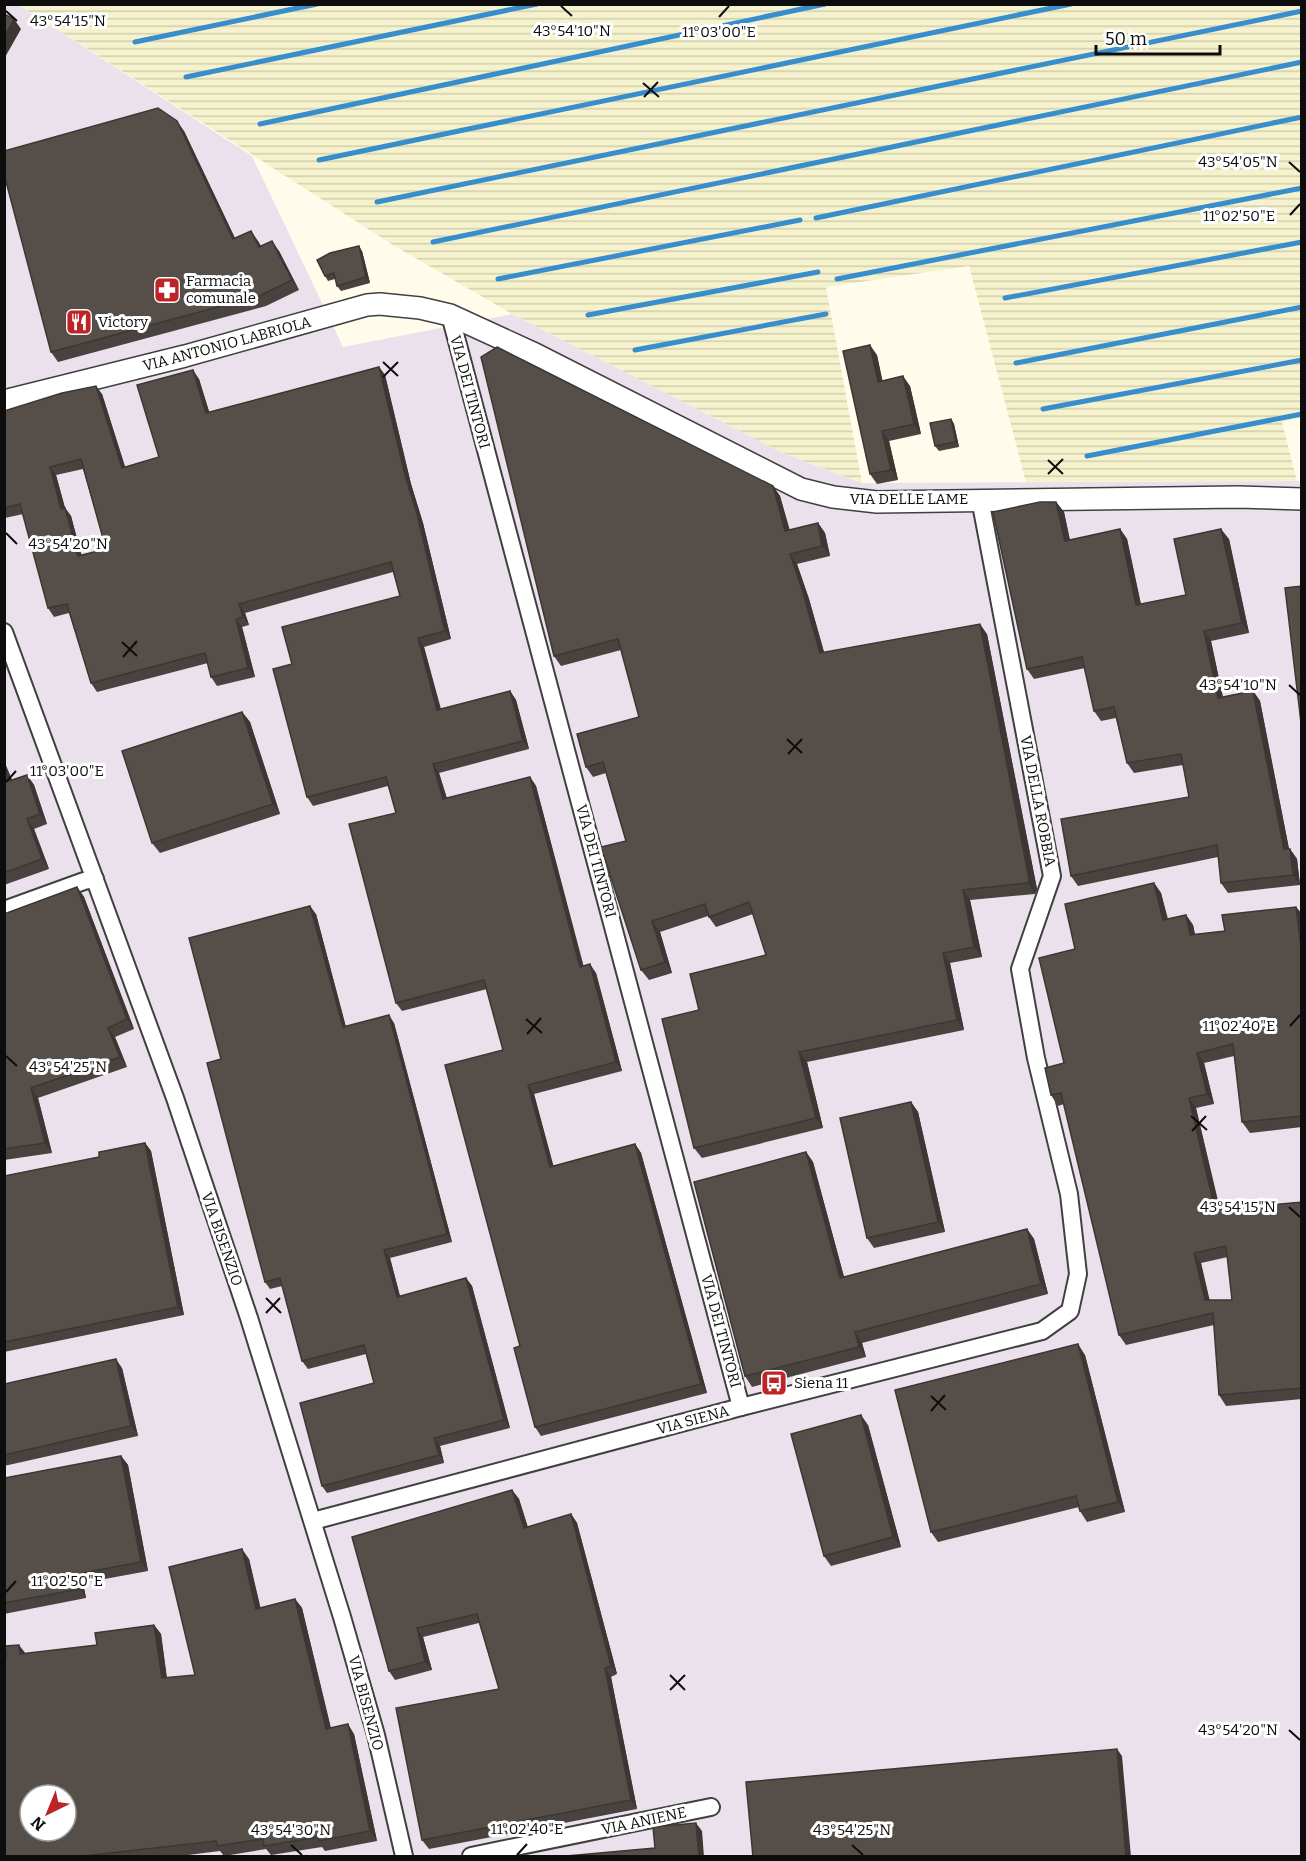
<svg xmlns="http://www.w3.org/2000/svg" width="1306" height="1861" font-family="Bitter,serif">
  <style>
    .industrial { fill: #ebe1ec; fill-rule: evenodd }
    .farmland { fill: url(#farmland-rules) }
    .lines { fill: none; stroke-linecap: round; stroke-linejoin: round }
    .stream { stroke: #388dcd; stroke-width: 5 }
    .minor-casing { stroke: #404040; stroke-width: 20 }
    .tertiary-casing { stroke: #404040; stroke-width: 24 }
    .minor { stroke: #fff; stroke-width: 16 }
    .tertiary { stroke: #fff; stroke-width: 21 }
    .wall { fill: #49433f; fill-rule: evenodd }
    .shaded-wall { fill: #3c3733 }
    .building { fill: #554e49; stroke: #3c3733; stroke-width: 1.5; fill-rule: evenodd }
    .ticks { fill: none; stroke: #0d0d0d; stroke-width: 2 }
    .labels { text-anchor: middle; stroke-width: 6; stroke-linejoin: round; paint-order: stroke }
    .poi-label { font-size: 15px; fill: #0d0d0d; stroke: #fff; text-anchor: start }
    .street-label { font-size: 15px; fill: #0d0d0d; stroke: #fff }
    .ticks-label { font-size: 15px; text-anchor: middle; fill: #0d0d0d; stroke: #fff; stroke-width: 6; stroke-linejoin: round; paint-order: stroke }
  </style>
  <defs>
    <pattern id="farmland-rules" width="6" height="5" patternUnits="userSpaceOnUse" patternTransform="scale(1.5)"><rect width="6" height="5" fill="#f5f2cd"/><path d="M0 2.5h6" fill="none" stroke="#d1ceaf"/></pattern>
  </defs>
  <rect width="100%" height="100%" fill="#fffcec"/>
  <path class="industrial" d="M5,5H19L252,156L343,347L512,314L783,453L862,483L1301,481V1856H5ZM30,1795H66V1831H30Z"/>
  <polygon class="farmland" points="19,5 1301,5 1302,417 1282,422 1297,481 1026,482 969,266 826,287 862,483 783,453 512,314 393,245"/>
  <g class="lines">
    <g class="stream">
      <polyline points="135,42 317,4"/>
      <polyline points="186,77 537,4"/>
      <polyline points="260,124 825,4"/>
      <polyline points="319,160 1071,4"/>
      <polyline points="377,202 1302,11"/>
      <polyline points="816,218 1302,117"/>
      <polyline points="433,242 1302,62"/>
      <polyline points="498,279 800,220"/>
      <polyline points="837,279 1302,188"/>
      <polyline points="1005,298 1302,242"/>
      <polyline points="588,315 818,272"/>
      <polyline points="635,350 826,314"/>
      <polyline points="1016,363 1302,307"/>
      <polyline points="1043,409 1302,360"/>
      <polyline points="1087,456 1302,414"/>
    </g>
    <defs>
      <g id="minor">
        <polyline points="450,315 741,1407"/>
        <polyline points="4,632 175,1098 249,1318 342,1617 376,1735 404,1856"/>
        <polyline points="4,910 84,881 95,879"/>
        <polyline points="313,1521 741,1407 1042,1331 1070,1311 1078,1274 1069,1194 1036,1058 1020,969 1052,876 980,499"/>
        <polyline points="471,1856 711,1807"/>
      </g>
      <polyline id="tertiary" points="4,401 185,356 367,305 380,304 420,308 450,315 535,354 801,489 833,497 877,502 1238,497 1302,499"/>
    </defs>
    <use href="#minor" class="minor-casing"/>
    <use href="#tertiary" class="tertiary-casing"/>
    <use href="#minor" class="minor"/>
    <use href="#tertiary" class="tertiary"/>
  </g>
  <g class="wall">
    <polygon points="184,131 235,238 258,241 261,246 279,251 299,290 266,306 58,362 51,352"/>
    <polygon points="362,251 370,283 341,291 337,286 335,279 328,281 325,276"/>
    <polygon points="877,355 882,381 910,386 921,434 889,441 898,480 877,484 870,474"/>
    <path d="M379,367L385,375L411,484L423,523L451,639L424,647L441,709L510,691L516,700L529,749L439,773L447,799L530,777L536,786L583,966L596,973L622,1071L534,1094L553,1166L635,1144L641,1153L707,1393L541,1436L535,1427L520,1346L503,1050L487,989L402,1011L396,1003V813L388,786L313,806L307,797L292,664L400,596L393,572L245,613L249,625L242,627L255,677L217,686L211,677L208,663L97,692L91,683L69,613L54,617L48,608L23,514L5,518L4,517V411L102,394L125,467L159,457L199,379L209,412ZM83,469L106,549L81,555L71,516L65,508L56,475Z"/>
    <polygon points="951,419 954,424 959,447 939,451 935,446"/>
    <polygon points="773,486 780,496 789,530 818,523 825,533 830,556 797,564 809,599 824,652 987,634 1037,889 1035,894 970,900 982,957 950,963 964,1030 807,1062 823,1128 702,1158 694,1148 699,1010 766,955 753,914 716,927 708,916 660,932 672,973 649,980 641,970 626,841 606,773 593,777 586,767 639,717 621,650 561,666 554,656"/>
    <polygon points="1056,502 1064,512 1070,540 1120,529 1127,539 1141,604 1186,595 1229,539 1249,633 1211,641 1223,697 1253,691 1260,701 1289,849 1290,849 1297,859 1300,885 1228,893 1221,883 1218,857 1078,886 1071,876 1189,797 1183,765 1134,773 1127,763 1116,718 1101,721 1094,711 1085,668 1034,679 1027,669"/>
    <polygon points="242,712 250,722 280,814 160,853 152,843"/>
    <polygon points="4,761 12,780 27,775 34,785 47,824 34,829 49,869 4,885"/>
    <path d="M1154,883L1161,893L1168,919L1186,915L1193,925L1195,934L1225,931L1296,907L1302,914V1127L1250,1133L1242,1122L1234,1056L1204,1063L1214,1104L1196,1108L1220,1209L1302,1202V1399L1226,1406L1219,1395L1214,1325L1126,1345L1119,1335L1064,1104L1058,1106L1051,1095L1064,1063L1075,949ZM1228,1257L1232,1300H1209L1201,1263Z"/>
    <polygon points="77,887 84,897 134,1029 115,1037 127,1067 38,1098 52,1153 4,1160 4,914"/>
    <polygon points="316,914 346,1027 394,1023 452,1242 390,1258 400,1296 466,1278 472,1286 510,1428 440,1446 444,1463 327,1493 322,1486 374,1383 366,1354 308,1369 302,1361 282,1286 270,1289 265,1282 221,1059"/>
    <polygon points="911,1102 918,1112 945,1232 874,1248 867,1238"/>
    <polygon points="145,1143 151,1151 184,1315 4,1352 4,1176 99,1157"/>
    <polygon points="806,1152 813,1162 844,1277 1027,1229 1034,1239 1048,1294 862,1343 866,1357 752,1387 745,1376"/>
    <polygon points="1085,1355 1125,1512 1087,1522 1080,1511 1079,1507 938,1542 931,1532"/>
    <polygon points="122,1368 138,1436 4,1466 4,1384"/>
    <polygon points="868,1425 901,1547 831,1566 824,1556"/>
    <polygon points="121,1456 128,1465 148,1571 83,1583 86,1598 4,1614 4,1478"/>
    <polygon points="512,1490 519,1499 528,1528 571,1514 577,1523 617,1674 611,1677 637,1809 429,1849 422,1840 499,1689 479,1623 423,1637 432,1670 395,1680 389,1671 352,1537"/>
    <polygon points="249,1559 260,1608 295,1599 302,1608 331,1728 354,1734 377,1841 325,1851 322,1847 271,1855 266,1849 224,1856 220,1851 172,1857 4,1857 26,1654 97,1645 154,1625 161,1634 167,1678 195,1675"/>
  </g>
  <g class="shaded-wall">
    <polygon points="14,19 21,29 4,59 4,37"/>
    <polygon points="177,121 184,131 240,249 233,239"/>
    <polygon points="251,231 258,241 266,257 259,247"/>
    <polygon points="272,241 279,251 299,290 292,280"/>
    <polygon points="359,246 362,251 370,283 366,277"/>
    <polygon points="870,345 877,355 885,392 878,382"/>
    <polygon points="379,367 385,375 411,484 423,523 451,639 445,631 405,475"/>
    <polygon points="193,370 199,379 212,421 206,413"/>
    <polygon points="903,376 910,386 921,434 914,424"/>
    <polygon points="96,386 102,394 128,476 122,468"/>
    <polygon points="951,419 954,424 959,447 956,442"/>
    <polygon points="882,431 889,441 898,480 891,470"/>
    <polygon points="50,467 56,475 65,508 71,516 84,564 78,556 61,509"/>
    <polygon points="773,486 780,496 793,541 785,531"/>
    <polygon points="1056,502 1064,512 1072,551 1065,541"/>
    <polygon points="818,523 825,533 830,556 822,546"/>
    <polygon points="1120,529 1127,539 1143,615 1136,605"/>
    <polygon points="1221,529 1229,539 1249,633 1242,623"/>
    <polygon points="790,554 797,564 809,599 827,663 820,653"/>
    <polygon points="239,604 245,613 249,625 243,617"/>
    <polygon points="236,619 242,627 255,677 248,668"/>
    <polygon points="980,624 987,634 1037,889 1035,894 1028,883"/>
    <polygon points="1204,631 1211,641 1225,708 1218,698"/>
    <polygon points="418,638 424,647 443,719 437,710"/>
    <polygon points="510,691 516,700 529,749 523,741"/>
    <polygon points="1253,691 1260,701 1291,859 1284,849"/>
    <polygon points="242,712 250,722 280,814 273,804"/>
    <polygon points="4,761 17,792 9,781 4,769"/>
    <polygon points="433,764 439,773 450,808 443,799"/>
    <polygon points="27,775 34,785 47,824 40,814"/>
    <polygon points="530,777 536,786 586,975 580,967"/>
    <polygon points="27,819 34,829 49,869 42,859"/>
    <polygon points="1290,849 1297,859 1300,885 1293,875"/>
    <polygon points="1154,883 1161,893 1170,930 1163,920"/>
    <polygon points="77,887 84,897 134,1029 127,1019"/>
    <polygon points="963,890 970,900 982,957 974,947"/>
    <polygon points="310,906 316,914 348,1035 343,1027"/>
    <polygon points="1296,907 1302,914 1302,954"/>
    <polygon points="1186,915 1193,925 1197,945 1190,935"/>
    <polygon points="652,921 660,932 672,973 665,962"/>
    <polygon points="943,953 950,963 964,1030 957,1020"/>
    <polygon points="590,964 596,973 622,1071 616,1062"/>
    <polygon points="389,1015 394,1023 452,1242 447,1234"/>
    <polygon points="108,1028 115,1037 127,1067 120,1057"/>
    <polygon points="799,1052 807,1062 823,1128 816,1118"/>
    <polygon points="1197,1053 1204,1063 1214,1104 1207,1094"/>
    <polygon points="528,1085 534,1094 556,1175 550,1167"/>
    <polygon points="31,1088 38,1098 52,1153 45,1143"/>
    <polygon points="1189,1098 1196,1108 1222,1220 1215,1210"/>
    <polygon points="911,1102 918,1112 945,1232 938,1222"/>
    <polygon points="145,1143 151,1151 184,1315 178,1307"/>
    <polygon points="635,1144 641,1153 707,1393 701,1384"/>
    <polygon points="806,1152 813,1162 847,1288 840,1278"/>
    <polygon points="1027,1229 1034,1239 1048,1294 1041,1284"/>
    <polygon points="384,1250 390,1258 402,1304 397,1297"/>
    <polygon points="1194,1253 1201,1263 1212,1310 1205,1300"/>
    <polygon points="466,1278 472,1286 510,1428 504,1420"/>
    <polygon points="855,1332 862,1343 866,1357 859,1347"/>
    <polygon points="1078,1344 1085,1355 1125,1512 1118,1502"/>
    <polygon points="116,1359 122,1368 138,1436 131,1426"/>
    <polygon points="861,1415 868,1425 901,1547 893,1537"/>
    <polygon points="434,1438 440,1446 444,1463 439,1455"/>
    <polygon points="121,1456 128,1465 148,1571 141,1562"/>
    <polygon points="512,1490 519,1499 531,1537 524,1528"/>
    <polygon points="571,1514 577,1523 617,1674 611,1666"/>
    <polygon points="242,1549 249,1559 263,1618 256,1609"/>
    <polygon points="77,1574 83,1583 86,1598 80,1589"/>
    <polygon points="295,1599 302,1608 333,1738 326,1729"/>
    <polygon points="154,1625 161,1634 168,1688 162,1678"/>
    <polygon points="417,1628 423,1637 432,1670 425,1662"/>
    <polygon points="19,1645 26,1654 20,1654"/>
    <polygon points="605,1668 611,1677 637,1809 631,1800"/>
    <polygon points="348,1724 354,1734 377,1841 370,1831"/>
    <polygon points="1117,1749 1122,1756 1131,1857 1126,1857"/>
    <polygon points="696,1823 702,1831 704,1857 699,1857"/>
  </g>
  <g class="building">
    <polygon points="4,14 14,19 4,37"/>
    <polygon points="158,108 177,121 233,239 251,231 259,247 272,241 292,280 259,296 51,352 4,174 4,151"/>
    <polygon points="359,246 366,277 337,286 334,273 325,276 317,260 330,253"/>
    <polygon points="870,345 878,382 903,376 914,424 882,431 891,470 870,474 843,351"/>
    <polygon points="497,347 773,486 785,531 818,523 822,546 790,554 802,589 820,653 980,624 1029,879 1028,883 963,890 974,947 943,953 957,1020 799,1052 816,1118 694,1148 662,1019 699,1010 690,974 766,955 749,902 709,917 705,904 652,921 665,962 641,970 601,847 626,841 603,762 586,767 577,734 639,717 618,639 554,656 481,357"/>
    <path d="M379,367L405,475L417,514L445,631L418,638L437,710L510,691L523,741L433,764L443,799L530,777L580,967L590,964L616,1062L528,1085L550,1167L635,1144L701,1384L535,1427L514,1348L520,1346L445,1065L503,1050L484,980L396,1003L349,824L396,813L386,777L307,797L273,669L292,664L282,627L400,596L391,562L239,604L243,617L236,619L248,668L211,677L205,653L91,683L67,604L48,608L20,504L4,508V411L62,393L96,386L122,468L159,457L137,385L193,370L206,413ZM81,459L106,549L78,556L65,508L61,509L50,467Z"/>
    <polygon points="951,419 956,442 935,446 930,423"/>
    <polygon points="1040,502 1056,502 1065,541 1120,529 1136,605 1186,595 1174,539 1221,529 1242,623 1204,631 1218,698 1253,691 1284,849 1290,849 1293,875 1221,883 1217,845 1071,876 1061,819 1189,797 1181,754 1127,763 1114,707 1094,711 1082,657 1027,669 993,512"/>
    <polygon points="1302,586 1302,731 1285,588"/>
    <polygon points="242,712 273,804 152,843 122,751"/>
    <polygon points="4,769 9,781 27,775 40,814 27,819 42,859 4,873"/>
    <path d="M1154,883L1163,920L1186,915L1190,935L1225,931L1222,915L1296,907L1302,954V1116L1242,1122L1233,1044L1197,1053L1207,1094L1189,1098L1215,1210L1302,1202V1388L1219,1395L1213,1313L1119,1335L1061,1093L1051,1095L1045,1068L1064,1063L1039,958L1075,949L1065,904ZM1226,1246L1232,1300H1205L1194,1253Z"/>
    <polygon points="77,887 127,1019 108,1028 120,1057 31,1088 45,1143 4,1149 4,914"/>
    <polygon points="310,906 343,1027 389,1015 447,1234 384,1250 397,1297 466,1278 504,1420 434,1438 439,1455 322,1486 300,1403 374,1383 364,1345 302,1361 280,1278 265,1282 207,1063 221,1059 189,938"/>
    <polygon points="911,1102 938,1222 867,1238 840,1118"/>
    <polygon points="145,1143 178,1307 4,1342 4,1176 99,1157 99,1152"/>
    <polygon points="806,1152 840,1278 1027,1229 1041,1284 855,1332 859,1347 745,1376 694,1182"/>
    <polygon points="1078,1344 1118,1502 1080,1511 1076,1496 931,1532 895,1390"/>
    <polygon points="116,1359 131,1426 4,1455 4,1384"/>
    <polygon points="861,1415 893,1537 824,1556 791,1434"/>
    <polygon points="121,1456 141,1562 77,1574 80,1589 4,1603 4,1478"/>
    <polygon points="512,1490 524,1528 571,1514 611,1666 605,1668 631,1800 422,1840 396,1708 499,1689 477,1614 417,1628 425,1662 389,1671 352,1537"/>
    <path d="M242,1549L256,1609L295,1599L326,1729L348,1724L370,1831L319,1841L318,1837L264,1846L263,1839L217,1846L216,1841L75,1857H4V1657H6L5,1646L19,1645L20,1654L97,1645L95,1633L154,1625L162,1678L195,1675L169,1567ZM30,1795H66V1831H30Z"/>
    <polygon points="1117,1749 1126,1857 753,1857 746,1782"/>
    <polygon points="696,1823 699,1857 555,1857 655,1848 653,1827"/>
  </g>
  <path class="ticks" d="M561,6L572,16M6,11L17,21M719,17L729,6M643,83L659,97M644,97L658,82M1289,162L1300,172M1290,215L1300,204M383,362L398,376M383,377L398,362M1048,460L1063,474M1048,474L1063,459M6,533L17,544M122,642L137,656M123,657L137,641M1289,685L1300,695M787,739L802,753M788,754L802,739M6,782L16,771M526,1019L542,1033M1290,1026L1300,1015M527,1034L541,1018M6,1056L17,1066M1191,1116L1207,1130M1192,1131L1206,1116M1289,1207L1300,1217M266,1298L281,1313M266,1313L280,1298M931,1396L946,1410M931,1411L945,1395M6,1592L16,1581M670,1675L685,1690M670,1690L685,1675M1289,1730L1300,1740M291,1845L302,1855M852,1845L863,1855M517,1855L527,1844"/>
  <defs>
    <symbol id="pharmacy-square" viewBox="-11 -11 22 22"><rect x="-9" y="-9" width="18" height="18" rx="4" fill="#bd2427" stroke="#fff"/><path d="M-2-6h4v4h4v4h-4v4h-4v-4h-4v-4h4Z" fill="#fff"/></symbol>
    <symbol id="restaurant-square" viewBox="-11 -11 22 22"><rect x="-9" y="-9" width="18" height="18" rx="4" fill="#bd2427" stroke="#fff"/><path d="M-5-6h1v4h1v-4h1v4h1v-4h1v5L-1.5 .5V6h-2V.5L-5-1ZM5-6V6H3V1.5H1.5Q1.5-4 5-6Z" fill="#fff"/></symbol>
    <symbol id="bus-square" viewBox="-11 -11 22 22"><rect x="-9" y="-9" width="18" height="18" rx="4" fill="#bd2427" stroke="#fff"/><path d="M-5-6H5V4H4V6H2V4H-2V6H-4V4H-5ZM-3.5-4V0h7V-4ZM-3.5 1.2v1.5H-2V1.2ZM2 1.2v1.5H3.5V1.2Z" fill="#fff"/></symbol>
  </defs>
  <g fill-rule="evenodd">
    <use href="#pharmacy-square" x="152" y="275" width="30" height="30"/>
    <use href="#restaurant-square" x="64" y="307" width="30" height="30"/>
    <use href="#bus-square" x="759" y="1368" width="30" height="30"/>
  </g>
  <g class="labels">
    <g class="poi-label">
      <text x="186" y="286">Farmacia<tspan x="186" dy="17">comunale</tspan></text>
      <text x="98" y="327">Victory</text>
      <text x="794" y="1388">Siena 11</text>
    </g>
    <g class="street-label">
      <text transform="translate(227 344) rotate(-15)" y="5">VIA ANTONIO LABRIOLA</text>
      <text transform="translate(470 392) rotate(75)" y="5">VIA DEI TINTORI</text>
      <text x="909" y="504">VIA DELLE LAME</text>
      <text transform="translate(1038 801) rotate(79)" y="5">VIA DELLA ROBBIA</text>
      <text transform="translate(596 861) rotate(75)" y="5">VIA DEI TINTORI</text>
      <text transform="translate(222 1239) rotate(71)" y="5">VIA BISENZIO</text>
      <text transform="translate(721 1331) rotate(75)" y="5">VIA DEI TINTORI</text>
      <text transform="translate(693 1420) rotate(-15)" y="5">VIA SIENA</text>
      <text transform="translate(366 1703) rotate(75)" y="5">VIA BISENZIO</text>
      <text transform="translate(644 1821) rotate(-12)" y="5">VIA ANIENE</text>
    </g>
  </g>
  <g class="ticks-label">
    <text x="68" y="26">43°54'15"N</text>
    <text x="572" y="36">43°54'10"N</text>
    <text x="719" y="37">11°03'00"E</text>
    <text x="1238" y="167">43°54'05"N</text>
    <text x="1239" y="221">11°02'50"E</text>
    <text x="68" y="549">43°54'20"N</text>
    <text x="1238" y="690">43°54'10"N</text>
    <text x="67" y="776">11°03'00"E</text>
    <text x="1239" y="1031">11°02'40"E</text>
    <text x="68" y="1072">43°54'25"N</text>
    <text x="1238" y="1212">43°54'15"N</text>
    <text x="67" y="1586">11°02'50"E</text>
    <text x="1238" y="1735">43°54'20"N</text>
    <text x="527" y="1834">11°02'40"E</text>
    <text x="291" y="1835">43°54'30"N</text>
    <text x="852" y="1835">43°54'25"N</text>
  </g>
  <rect width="1306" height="1861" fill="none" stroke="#0d0d0d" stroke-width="12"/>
  <g transform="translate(48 1813) rotate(223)"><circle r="28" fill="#ffffff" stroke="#9e9e9e" stroke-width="1.5"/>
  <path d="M0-4.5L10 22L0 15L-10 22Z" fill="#bd2427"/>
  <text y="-9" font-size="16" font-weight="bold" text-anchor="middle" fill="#0d0d0d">N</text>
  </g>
  <path d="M1096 45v9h124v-9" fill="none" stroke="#0d0d0d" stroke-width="3"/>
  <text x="1105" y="45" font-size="18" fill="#0d0d0d" stroke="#ffffff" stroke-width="4.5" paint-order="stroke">50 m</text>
</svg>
